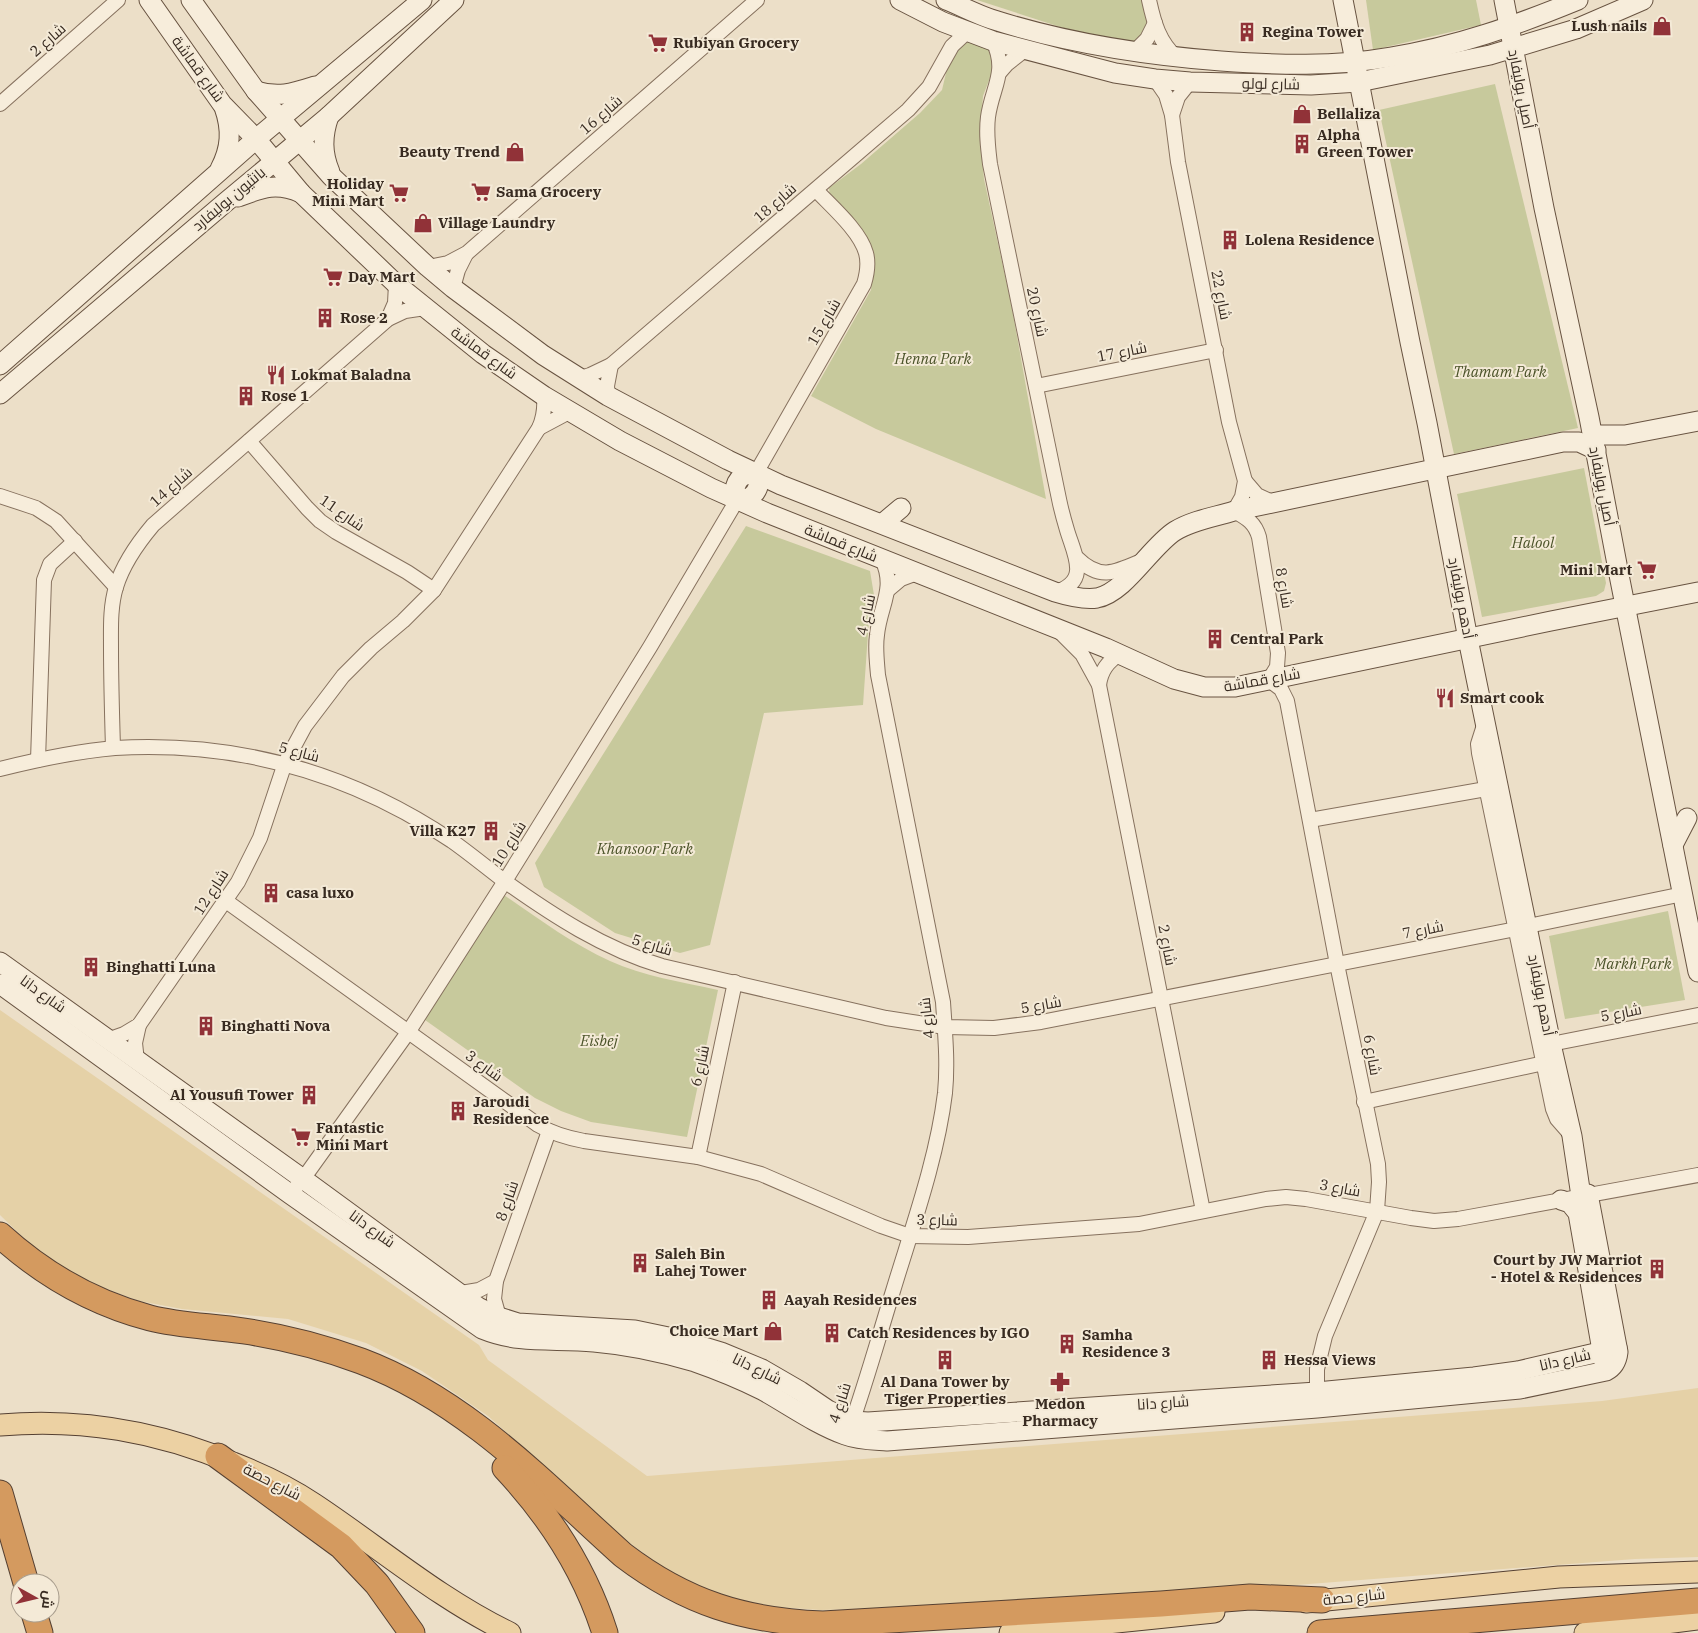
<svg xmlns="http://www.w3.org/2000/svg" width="1698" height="1633" font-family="'IBM Plex Serif',Cairo,serif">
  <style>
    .green { fill: #c7c99c }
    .sand { fill: #e5d1a7 }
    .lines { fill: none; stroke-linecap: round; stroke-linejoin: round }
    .street-casing { stroke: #86715e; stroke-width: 16 }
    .secondary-casing { stroke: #685341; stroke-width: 21 }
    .primary-casing { stroke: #554032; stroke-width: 23 }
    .highway-casing { stroke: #554032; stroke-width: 27 }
    .street { stroke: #f7eddb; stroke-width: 14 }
    .secondary { stroke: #f7eddb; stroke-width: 19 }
    .primary { stroke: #ecd1a3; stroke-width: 21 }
    .highway { stroke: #d49a5f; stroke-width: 25 }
    .labels { text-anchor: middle; stroke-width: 4; stroke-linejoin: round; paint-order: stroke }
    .poi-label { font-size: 15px; font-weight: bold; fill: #382b21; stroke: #f4ead7; text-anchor: start }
    .street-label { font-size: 15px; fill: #382b21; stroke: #f4ead7 }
    .park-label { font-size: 15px; font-style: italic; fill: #4b5329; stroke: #f4ead7 }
  </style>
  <rect width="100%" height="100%" fill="#ecdfc8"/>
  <g class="green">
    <polygon points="977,0 1149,0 1155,23 1135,43 1085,35"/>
    <polygon points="1366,0 1476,0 1481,25 1373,50"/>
    <polygon points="969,41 989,46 996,62 983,96 980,135 984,179 1012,308 1046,499 876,429 811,396 871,290 874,252 857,228 830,200 829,188 861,164 920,113 942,90 950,56"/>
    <polygon points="1495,84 1578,428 1454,454 1379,110"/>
    <polygon points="1584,468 1606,583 1604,591 1596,596 1482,617 1457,494"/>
    <polygon points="746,526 870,571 874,595 869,619 863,705 764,713 710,945 680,953 615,933 544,887 535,863"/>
    <path d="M498,891C534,915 570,943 610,961C643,976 682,982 718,990L687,1137L591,1122L561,1111L535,1098L418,1015Z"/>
    <polygon points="1668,911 1685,1000 1565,1019 1549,936"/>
  </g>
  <polygon class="sand" points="0,1010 479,1345 488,1360 647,1476 1602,1401 1698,1388 1698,1557 1635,1559 1099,1600 945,1607 820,1610 776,1607 737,1599 697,1586 658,1564 616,1533 566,1486 488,1416 422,1371 366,1343 288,1319 182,1309 139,1301 93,1284 41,1255 0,1215"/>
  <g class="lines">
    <defs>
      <g id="street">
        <path d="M1149,0C1154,23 1159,42 1177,58"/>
        <path d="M993,41C1008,72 992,87 988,117C986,133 988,148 990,164L1059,499C1061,509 1064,520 1067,530C1074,554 1091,582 1055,592"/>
        <polyline points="1134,52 1147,39 1155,23"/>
        <polyline points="1000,72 1007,64 1026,49"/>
        <path d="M1155,79L1166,95L1172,115L1178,162L1229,422L1245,481L1242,497L1234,511C1247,518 1255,523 1259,537L1278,653L1277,667L1269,680L1281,689L1287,701L1337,964L1378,1164L1379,1182L1377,1211L1325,1336L1317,1369V1400"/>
        <polyline points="0,104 118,0"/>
        <polyline points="1172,115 1178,97 1190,82"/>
        <polyline points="428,267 448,263 467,253 757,0"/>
        <polyline points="453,288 458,270 466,254"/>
        <polyline points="388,319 395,303 396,284"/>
        <polyline points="578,379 590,375 611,365 908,110 929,87 952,46 967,32"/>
        <polyline points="1036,386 1216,350"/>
        <polyline points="608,396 607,386 611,365"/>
        <polyline points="539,428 569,412"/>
        <polyline points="249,441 307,508 320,521 336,532 407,572 434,590"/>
        <path d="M756,473L864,284C867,274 869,264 866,253C860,231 832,207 816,190"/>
        <polyline points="1245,481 1257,495 1274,503"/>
        <polyline points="0,496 36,508 56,521 116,587"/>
        <path d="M1077,558C1099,580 1114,573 1139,562"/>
        <polyline points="888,590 901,579 917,573"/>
        <polyline points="1061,633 1082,654 1099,685 1203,1211"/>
        <path d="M1099,685C1101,671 1107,662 1120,654"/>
        <polyline points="1485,722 1478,744 1479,753 1553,1109 1557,1119 1571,1135"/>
        <path d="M113,748C112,715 111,682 111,648C111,628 110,607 116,587C123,564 137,544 153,525L388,319L405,311L425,308"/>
        <polyline points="38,760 44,580 50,564 75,541"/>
        <path d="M0,769C36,760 79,751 115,748C238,741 351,773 452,841C469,853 486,867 503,880C552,915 604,949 662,966L886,1018L945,1027L994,1028L1041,1022L1516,929"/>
        <polyline points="1310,820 1486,789"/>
        <path d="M226,901L538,1125C553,1134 568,1138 584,1141L698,1157L761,1174L881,1226L910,1236L968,1237L1139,1224L1266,1199L1286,1197L1306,1199L1411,1218L1434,1221L1458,1219L1698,1175"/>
        <polyline points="1528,926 1683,894"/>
        <path d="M107,1040L124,1034L139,1025L238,882L260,838L285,763L305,726L343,676L371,648L403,621L434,590L539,428C544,417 545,408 544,396"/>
        <polyline points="1551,1044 1698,1015"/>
        <polyline points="137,1061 135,1043 139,1025"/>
        <polyline points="1364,1102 1544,1063"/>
        <polyline points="698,1157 735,982"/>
        <polyline points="290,1194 303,1179 409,1031 505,881 650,647 737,500"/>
        <polyline points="461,1293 479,1290 496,1281"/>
        <polyline points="499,1317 494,1299 496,1281 549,1131"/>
        <path d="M850,1428C866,1383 879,1336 893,1291C912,1228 937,1159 945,1093C948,1062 945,1033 943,1002L878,675C877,662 875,648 877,635C880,605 896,589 882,559"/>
      </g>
      <g id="secondary">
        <polyline points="149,0 222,104 256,139 301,193 396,284 483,354 544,396 620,441 711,488 767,513 1106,648 1174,679 1204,687 1235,687 1551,621 1698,592"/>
        <path d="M191,0L256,91L331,176L428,267L453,288L543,355L608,396L728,460L781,485L1055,592C1068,596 1083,600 1097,598C1125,593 1151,546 1175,531C1193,520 1215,517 1234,511L1563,442H1579L1596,450"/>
        <polyline points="900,0 943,22 993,41 1115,73 1155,79 1190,82 1311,85 1359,82 1490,55 1576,29 1643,0"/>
        <path d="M946,0C961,6 976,14 991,19C1066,43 1143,55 1221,61C1278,65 1334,67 1391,57C1456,47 1517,25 1578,0"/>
        <polyline points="1343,0 1410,342 1427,423 1468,639 1551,1044 1572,1136 1581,1196"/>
        <polyline points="1504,0 1544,208 1589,417 1620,580 1698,972"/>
        <path d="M256,91C279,98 293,93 315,86"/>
        <path d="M329,116C322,136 322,153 330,172"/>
        <path d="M220,169C231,148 232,130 224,107"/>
        <path d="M238,197C262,188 276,182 301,193"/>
        <polyline points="0,365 256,139 422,0"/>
        <polyline points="0,394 227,201 329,116 454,0"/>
        <polyline points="1593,435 1625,435 1698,421"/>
        <path d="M751,473H756C763,488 753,501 737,500C732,487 737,476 751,473Z"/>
        <polyline points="882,524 901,508"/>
        <polyline points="1673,845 1687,818"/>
        <polyline points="0,962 303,1179 478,1307 499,1317 518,1323 635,1330 678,1339 721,1352 762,1369 800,1391 828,1410 853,1421 868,1422 1317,1392 1474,1377 1518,1371 1617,1348"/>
        <path d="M0,984L290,1194L482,1329C521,1345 554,1338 594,1342C629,1345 662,1352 695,1362C718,1370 740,1379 762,1390C789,1405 815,1424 845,1435C858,1440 873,1440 887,1441L1317,1408L1476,1393L1520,1389L1606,1371C1614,1367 1617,1361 1618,1352L1588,1194"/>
        <polyline points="1561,1200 1570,1203 1578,1213 1604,1362"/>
      </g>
      <g id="primary">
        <path d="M0,1425C82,1418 157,1431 233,1463C261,1474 289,1487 314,1504C379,1547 439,1599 510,1633"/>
        <polyline points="1306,1602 1559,1577 1698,1572"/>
        <polyline points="1010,1633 1214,1612"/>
        <polyline points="1585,1633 1698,1619"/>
      </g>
      <g id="highway">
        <path d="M0,1235C44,1275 93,1303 150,1318C181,1326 213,1326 244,1331C284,1337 323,1347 361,1361C465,1400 542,1482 623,1555C686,1603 745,1621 823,1624L1161,1604L1250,1597L1322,1600"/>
        <polyline points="218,1456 341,1546 377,1584 412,1633"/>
        <path d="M505,1468C550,1516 585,1570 605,1633"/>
        <polyline points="0,1493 26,1583"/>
        <polyline points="34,1613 40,1633"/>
        <polyline points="1320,1633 1698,1601"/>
      </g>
    </defs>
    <use href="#street" class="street-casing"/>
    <use href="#secondary" class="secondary-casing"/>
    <use href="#primary" class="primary-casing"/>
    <use href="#highway" class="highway-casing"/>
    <use href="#street" class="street"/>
    <use href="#secondary" class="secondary"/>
    <use href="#primary" class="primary"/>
    <use href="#highway" class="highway"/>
  </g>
  <defs>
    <symbol id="shop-bare" viewBox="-9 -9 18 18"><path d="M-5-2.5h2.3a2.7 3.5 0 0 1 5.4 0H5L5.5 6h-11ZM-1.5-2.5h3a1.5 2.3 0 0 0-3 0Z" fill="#913238" stroke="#f4ead7" stroke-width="2.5" paint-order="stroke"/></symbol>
    <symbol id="building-bare" viewBox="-9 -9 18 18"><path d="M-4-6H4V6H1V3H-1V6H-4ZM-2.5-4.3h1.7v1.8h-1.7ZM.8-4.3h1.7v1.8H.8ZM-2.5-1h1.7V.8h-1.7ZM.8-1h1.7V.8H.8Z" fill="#913238" stroke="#f4ead7" stroke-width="2.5" paint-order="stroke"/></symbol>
    <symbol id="supermarket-bare" viewBox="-9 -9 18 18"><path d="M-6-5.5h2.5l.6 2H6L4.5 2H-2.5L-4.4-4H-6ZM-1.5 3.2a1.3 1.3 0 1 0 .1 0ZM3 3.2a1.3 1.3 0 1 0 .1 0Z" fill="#913238" stroke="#f4ead7" stroke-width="2.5" paint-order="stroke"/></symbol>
    <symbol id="restaurant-bare" viewBox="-9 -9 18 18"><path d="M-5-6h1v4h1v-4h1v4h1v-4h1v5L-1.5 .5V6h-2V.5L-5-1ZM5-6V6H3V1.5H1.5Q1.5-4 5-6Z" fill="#913238" stroke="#f4ead7" stroke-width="2.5" paint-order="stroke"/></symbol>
    <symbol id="pharmacy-bare" viewBox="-9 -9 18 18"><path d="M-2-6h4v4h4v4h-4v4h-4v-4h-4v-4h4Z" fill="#913238" stroke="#f4ead7" stroke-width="2.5" paint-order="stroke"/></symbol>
  </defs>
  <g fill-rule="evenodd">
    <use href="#shop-bare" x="1648" y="12" width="28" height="28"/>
    <use href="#building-bare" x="1233" y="18" width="28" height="28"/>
    <use href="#supermarket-bare" x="644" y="29" width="28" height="28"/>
    <use href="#shop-bare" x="1288" y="100" width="28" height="28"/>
    <use href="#building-bare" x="1288" y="130" width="28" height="28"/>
    <use href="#shop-bare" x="501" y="138" width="28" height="28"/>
    <use href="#supermarket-bare" x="467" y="178" width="28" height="28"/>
    <use href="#supermarket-bare" x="385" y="179" width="28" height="28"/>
    <use href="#shop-bare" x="409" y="209" width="28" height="28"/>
    <use href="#building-bare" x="1216" y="226" width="28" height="28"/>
    <use href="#supermarket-bare" x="319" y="263" width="28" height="28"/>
    <use href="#building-bare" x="311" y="304" width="28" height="28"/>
    <use href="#restaurant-bare" x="262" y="361" width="28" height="28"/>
    <use href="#building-bare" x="232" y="382" width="28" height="28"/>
    <use href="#supermarket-bare" x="1633" y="556" width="28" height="28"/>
    <use href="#building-bare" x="1201" y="625" width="28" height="28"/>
    <use href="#restaurant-bare" x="1431" y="684" width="28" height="28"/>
    <use href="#building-bare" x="477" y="817" width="28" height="28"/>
    <use href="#building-bare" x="257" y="879" width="28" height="28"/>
    <use href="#building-bare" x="77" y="953" width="28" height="28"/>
    <use href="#building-bare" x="192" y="1012" width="28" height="28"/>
    <use href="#building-bare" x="295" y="1081" width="28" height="28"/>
    <use href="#building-bare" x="444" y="1097" width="28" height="28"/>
    <use href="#supermarket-bare" x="287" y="1123" width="28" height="28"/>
    <use href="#building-bare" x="626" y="1249" width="28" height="28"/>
    <use href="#building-bare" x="1643" y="1255" width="28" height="28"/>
    <use href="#building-bare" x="755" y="1286" width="28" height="28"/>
    <use href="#shop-bare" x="759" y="1317" width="28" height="28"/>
    <use href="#building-bare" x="818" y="1319" width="28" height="28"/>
    <use href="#building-bare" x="1053" y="1330" width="28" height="28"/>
    <use href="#building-bare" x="931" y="1346" width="28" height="28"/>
    <use href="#building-bare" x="1255" y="1346" width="28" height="28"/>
    <use href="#pharmacy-bare" x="1046" y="1368" width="28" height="28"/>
  </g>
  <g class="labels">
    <g class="poi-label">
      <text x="1647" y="31" text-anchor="end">Lush nails</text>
      <text x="1262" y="37">Regina Tower</text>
      <text x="673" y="48">Rubiyan Grocery</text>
      <text x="1317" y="119">Bellaliza</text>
      <text x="1317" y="140">Alpha<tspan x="1317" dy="17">Green Tower</tspan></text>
      <text x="500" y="157" text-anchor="end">Beauty Trend</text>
      <text x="384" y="189" text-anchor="end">Holiday<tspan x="384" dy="17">Mini Mart</tspan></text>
      <text x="496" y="197">Sama Grocery</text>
      <text x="438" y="228">Village Laundry</text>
      <text x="1245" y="245">Lolena Residence</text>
      <text x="348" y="282">Day Mart</text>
      <text x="340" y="323">Rose 2</text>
      <text x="291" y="380">Lokmat Baladna</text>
      <text x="261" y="401">Rose 1</text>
      <text x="1632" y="575" text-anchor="end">Mini Mart</text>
      <text x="1230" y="644">Central Park</text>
      <text x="1460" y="703">Smart cook</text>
      <text x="476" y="836" text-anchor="end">Villa K27</text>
      <text x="286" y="898">casa luxo</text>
      <text x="106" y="972">Binghatti Luna</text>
      <text x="221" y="1031">Binghatti Nova</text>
      <text x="294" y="1100" text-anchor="end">Al Yousufi Tower</text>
      <text x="473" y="1107">Jaroudi<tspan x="473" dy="17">Residence</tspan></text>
      <text x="316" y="1133">Fantastic<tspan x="316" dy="17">Mini Mart</tspan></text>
      <text x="655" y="1259">Saleh Bin<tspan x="655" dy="17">Lahej Tower</tspan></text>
      <text x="1642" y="1265" text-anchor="end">Court by JW Marriot<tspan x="1642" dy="17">- Hotel &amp; Residences</tspan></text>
      <text x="784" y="1305">Aayah Residences</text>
      <text x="758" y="1336" text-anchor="end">Choice Mart</text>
      <text x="847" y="1338">Catch Residences by IGO</text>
      <text x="1082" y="1340">Samha<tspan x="1082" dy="17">Residence 3</tspan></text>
      <text x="1284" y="1365">Hessa Views</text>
      <text x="945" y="1387" text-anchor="middle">Al Dana Tower by<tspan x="945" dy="17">Tiger Properties</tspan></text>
      <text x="1060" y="1409" text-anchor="middle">Medon<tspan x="1060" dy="17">Pharmacy</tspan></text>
    </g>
    <g class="street-label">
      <text transform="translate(48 40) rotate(-41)" y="5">شارع 2</text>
      <text transform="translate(198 69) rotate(54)" y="5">شارع قماشة</text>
      <text transform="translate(1271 84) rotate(1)" y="5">شارع لولو</text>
      <text transform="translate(1521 89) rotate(79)" y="5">أصيل بوليفارد</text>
      <text transform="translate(601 115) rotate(-41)" y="5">شارع 16</text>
      <text transform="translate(229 199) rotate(-40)" y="5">بانثيون بوليفارد</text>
      <text transform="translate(775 203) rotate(-41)" y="5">شارع 18</text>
      <text transform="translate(1221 295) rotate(79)" y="5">شارع 22</text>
      <text transform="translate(1037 312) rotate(78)" y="5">شارع 20</text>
      <text transform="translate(824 322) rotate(-60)" y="5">شارع 15</text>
      <text transform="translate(1122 352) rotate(-11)" y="5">شارع 17</text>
      <text transform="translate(484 353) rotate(36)" y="5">شارع قماشة</text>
      <text transform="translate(1602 486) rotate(79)" y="5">أصيل بوليفارد</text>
      <text transform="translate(171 487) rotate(-42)" y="5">شارع 14</text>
      <text transform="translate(342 513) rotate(35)" y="5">شارع 11</text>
      <text transform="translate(841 543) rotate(22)" y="5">شارع قماشة</text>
      <text transform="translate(1284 588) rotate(80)" y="5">شارع 8</text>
      <text transform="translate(1461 598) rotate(79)" y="5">أدهم بوليفارد</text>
      <text transform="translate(866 615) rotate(-78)" y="5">شارع 4</text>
      <text transform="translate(1262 680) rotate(-10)" y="5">شارع قماشة</text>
      <text transform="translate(299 752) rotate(15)" y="5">شارع 5</text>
      <text transform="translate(509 844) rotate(-58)" y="5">شارع 10</text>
      <text transform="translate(211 892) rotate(-57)" y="5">شارع 12</text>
      <text transform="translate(1423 930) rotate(-11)" y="5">شارع 7</text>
      <text transform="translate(652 945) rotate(17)" y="5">شارع 5</text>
      <text transform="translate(1167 945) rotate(79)" y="5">شارع 2</text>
      <text transform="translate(43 994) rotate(36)" y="5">شارع دانا</text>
      <text transform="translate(1541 995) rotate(79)" y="5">أدهم بوليفارد</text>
      <text transform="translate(1041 1005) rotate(-10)" y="5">شارع 5</text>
      <text transform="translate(1621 1013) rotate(-11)" y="5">شارع 5</text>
      <text transform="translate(927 1018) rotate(-96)" y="5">شارع 4</text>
      <text transform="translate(1372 1055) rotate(80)" y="5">شارع 6</text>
      <text transform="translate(484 1066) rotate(36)" y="5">شارع 3</text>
      <text transform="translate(700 1066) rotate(-78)" y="5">شارع 6</text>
      <text transform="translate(1340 1188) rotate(10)" y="5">شارع 3</text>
      <text transform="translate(507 1201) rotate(-71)" y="5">شارع 8</text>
      <text transform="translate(937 1220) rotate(1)" y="5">شارع 3</text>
      <text transform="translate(372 1229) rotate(36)" y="5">شارع دانا</text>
      <text transform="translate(1565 1360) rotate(-13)" y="5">شارع دانا</text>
      <text transform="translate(757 1369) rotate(26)" y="5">شارع دانا</text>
      <text transform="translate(840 1403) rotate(-72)" y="5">شارع 4</text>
      <text transform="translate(1163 1403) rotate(-4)" y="5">شارع دانا</text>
      <text transform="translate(272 1482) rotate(27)" y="5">شارع حصة</text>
      <text transform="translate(1354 1597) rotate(-6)" y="5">شارع حصة</text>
    </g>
    <g class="park-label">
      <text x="933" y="364">Henna Park</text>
      <text x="1500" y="377">Thamam Park</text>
      <text x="1533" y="548">Halool</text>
      <text x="645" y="854">Khansoor Park</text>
      <text x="1633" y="969">Markh Park</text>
      <text x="599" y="1046">Eisbej</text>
    </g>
  </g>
  <g transform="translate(35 1598) rotate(98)"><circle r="24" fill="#f4ead7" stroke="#a99e8e"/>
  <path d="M0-4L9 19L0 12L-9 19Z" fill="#913238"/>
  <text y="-8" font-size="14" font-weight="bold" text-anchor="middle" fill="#382b21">ش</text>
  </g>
</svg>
